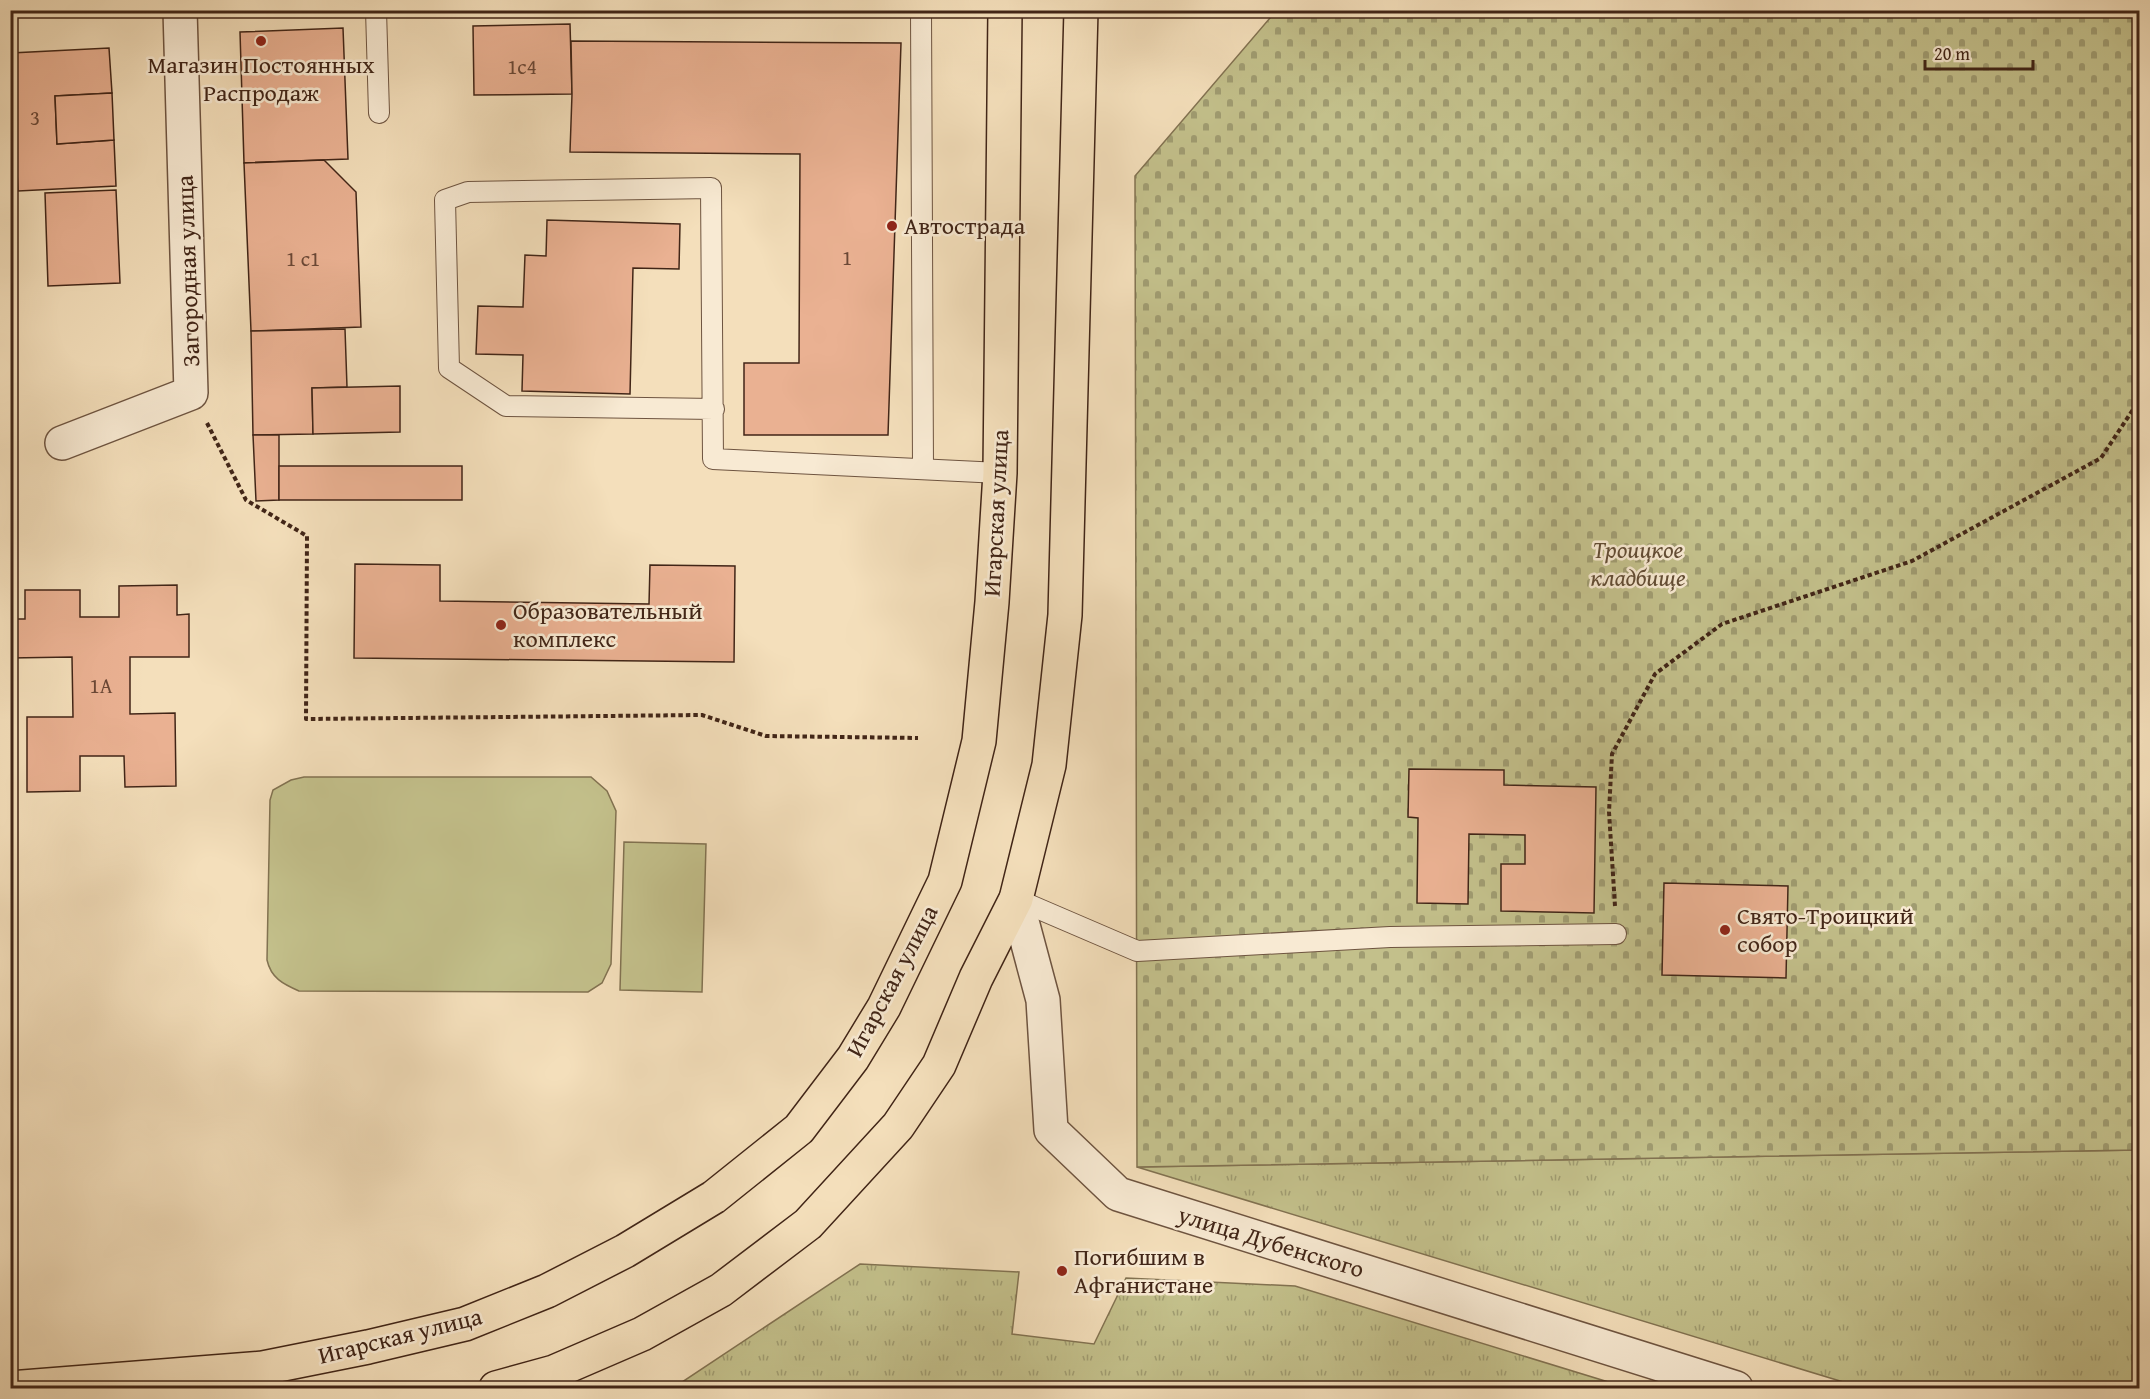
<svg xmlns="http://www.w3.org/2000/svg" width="2150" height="1399" font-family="'Gentium Book Plus',serif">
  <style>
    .grass { fill: url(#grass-tufts); stroke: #827251; stroke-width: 1.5 }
    .cemetery { fill: url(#cemetery-stones); stroke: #827251; stroke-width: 1.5 }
    .pitch { fill: #c3c08b; stroke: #827251; stroke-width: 1.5 }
    .building { fill: #eab192; stroke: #412517; stroke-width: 1.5 }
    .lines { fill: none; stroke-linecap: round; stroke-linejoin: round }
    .service-casing { stroke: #6e5440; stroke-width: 22 }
    .minor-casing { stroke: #6e5440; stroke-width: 36 }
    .primary-casing { stroke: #412517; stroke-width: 36 }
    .path { stroke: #412517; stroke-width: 4; stroke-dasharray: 4.5 3; stroke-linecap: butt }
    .service { stroke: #f8ead3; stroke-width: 20 }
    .minor { stroke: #f8ead3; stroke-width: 33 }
    .primary { stroke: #f4dfbb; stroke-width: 33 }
    .poi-dot { fill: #8f2418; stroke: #f8ead3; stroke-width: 2 }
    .labels { text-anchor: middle; stroke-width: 5; stroke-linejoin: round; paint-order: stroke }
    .number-label { font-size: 21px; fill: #6b4836 }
    .poi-label { font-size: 24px; fill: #412517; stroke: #f8ead3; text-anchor: start }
    .street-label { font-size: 24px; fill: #412517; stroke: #f8ead3 }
    .park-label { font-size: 24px; font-style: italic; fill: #624c34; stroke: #f8ead3 }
  </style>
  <defs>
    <pattern id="grass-tufts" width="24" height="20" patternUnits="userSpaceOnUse" patternTransform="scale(1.5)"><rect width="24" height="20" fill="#c3c08b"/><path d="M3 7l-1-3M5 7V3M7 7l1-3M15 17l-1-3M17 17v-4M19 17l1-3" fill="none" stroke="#a09c71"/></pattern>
    <pattern id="cemetery-stones" width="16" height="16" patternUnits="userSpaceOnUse" patternTransform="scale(1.5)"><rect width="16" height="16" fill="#c3c08b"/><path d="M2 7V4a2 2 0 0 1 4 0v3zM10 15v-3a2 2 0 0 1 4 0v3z" fill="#a09c71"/></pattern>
  </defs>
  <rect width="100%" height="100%" fill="#f4dfbb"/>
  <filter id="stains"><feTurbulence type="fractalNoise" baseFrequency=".00333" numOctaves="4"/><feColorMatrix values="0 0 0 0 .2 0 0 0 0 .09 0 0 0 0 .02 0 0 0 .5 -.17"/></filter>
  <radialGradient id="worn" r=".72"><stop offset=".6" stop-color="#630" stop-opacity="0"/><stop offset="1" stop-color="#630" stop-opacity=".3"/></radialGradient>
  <g class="grass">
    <polygon points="2139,1150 2139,1388 1863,1388 1137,1167"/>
    <polygon points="860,1264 1019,1272 1012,1334 1094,1344 1126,1278 1295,1286 1628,1388 673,1388"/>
  </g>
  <polygon class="cemetery" points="1276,11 2139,11 2139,1150 1137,1167 1135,176"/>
  <g class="pitch">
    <path d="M304,777H591L607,791L616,811L611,964L602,983L588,992L299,991C283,984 271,978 267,960L270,800L273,790L291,780Z"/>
    <polygon points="624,842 706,844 702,992 620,990"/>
  </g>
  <g class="building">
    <polygon points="570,24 572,94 474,95 473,26"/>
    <polygon points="343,28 348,159 244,163 240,32"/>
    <polygon points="571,41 901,43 888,435 744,435 744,363 799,363 800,154 570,152 572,94"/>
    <polygon points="109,48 112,93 55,96 57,144 114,140 116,186 18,191 11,53"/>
    <polygon points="112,93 114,140 57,144 55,96"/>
    <polygon points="324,160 356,192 361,327 251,331 244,163"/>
    <polygon points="116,190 120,283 48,286 45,193"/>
    <polygon points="547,220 680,224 679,269 633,268 630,394 522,391 523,355 476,354 478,306 523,307 525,255 546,256"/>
    <polygon points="345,329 347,387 312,388 313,434 253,435 251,331"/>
    <polygon points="400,386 400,432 313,434 312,388"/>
    <polygon points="253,435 279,435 279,500 256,501"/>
    <rect x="279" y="466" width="183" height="34"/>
    <polygon points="355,564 440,565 440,601 649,604 650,565 735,566 734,662 354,658"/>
    <polygon points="177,585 177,615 189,614 189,657 130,657 130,714 175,713 176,786 125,787 124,756 80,756 80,791 27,792 27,717 73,717 72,657 10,658 10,619 25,619 25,590 80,590 80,617 119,617 119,586"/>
    <polygon points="1409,769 1504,770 1504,785 1596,787 1594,913 1501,911 1501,864 1525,864 1525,835 1469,834 1468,904 1417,903 1418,818 1408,817"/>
    <polygon points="1664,883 1788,886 1786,978 1662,975"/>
  </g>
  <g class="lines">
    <defs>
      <g id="service">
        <polyline points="376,10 379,113"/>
        <polyline points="921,10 923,468"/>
        <polyline points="714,409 506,406 449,368 445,200 468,192 711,188 713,459 1000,473"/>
        <polyline points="1016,899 1137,951 1390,937 1616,934"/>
      </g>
      <g id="minor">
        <polyline points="62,443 191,393 180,10"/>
        <polyline points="1016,899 1043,1000 1051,1130 1118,1194 1736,1388"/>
      </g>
      <g id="primary">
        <polyline points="10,1388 263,1368 368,1347 465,1324 547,1291 625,1251 714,1197 799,1129 853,1058 884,1007 945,881 979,741 992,602 1000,473 1005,10"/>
        <polyline points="496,1388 554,1372 642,1334 721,1290 808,1224 898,1126 939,1065 976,978 1016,899 1049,765 1065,615 1081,10"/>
      </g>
    </defs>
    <use href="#service" class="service-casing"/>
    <use href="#minor" class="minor-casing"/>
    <use href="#primary" class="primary-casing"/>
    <g class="path">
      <polyline points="207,423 246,500 307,536 306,719 702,715 766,736 918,738"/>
      <polyline points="1615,906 1609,812 1612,754 1655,674 1722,624 1912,561 2101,458 2140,399"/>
    </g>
    <use href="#service" class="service"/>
    <use href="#minor" class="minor"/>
    <use href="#primary" class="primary"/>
  </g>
  <g class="poi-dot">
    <circle cx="261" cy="41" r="6"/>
    <circle cx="892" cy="226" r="6"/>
    <circle cx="501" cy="625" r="6"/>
    <circle cx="1725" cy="930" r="6"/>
    <circle cx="1062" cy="1271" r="6"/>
  </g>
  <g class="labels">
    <g class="number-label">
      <text x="522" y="74">1с4</text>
      <text x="35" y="125">3</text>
      <text x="847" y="265">1</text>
      <text x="303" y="266">1 с1</text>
      <text x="101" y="693">1А</text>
    </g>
    <g class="poi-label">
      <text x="261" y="73" text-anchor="middle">Магазин Постоянных<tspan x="261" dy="28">Распродаж</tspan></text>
      <text x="904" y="234">Автострада</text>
      <text x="513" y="619">Образовательный<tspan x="513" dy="28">комплекс</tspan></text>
      <text x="1737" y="924">Свято-Троицкий<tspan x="1737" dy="28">собор</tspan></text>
      <text x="1074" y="1265">Погибшим в<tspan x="1074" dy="28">Афганистане</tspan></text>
    </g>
    <g class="street-label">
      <text transform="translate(188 271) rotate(-92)" y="8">Загородная улица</text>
      <text transform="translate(996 513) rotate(-87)" y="8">Игарская улица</text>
      <text transform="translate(892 981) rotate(-62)" y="8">Игарская улица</text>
      <text transform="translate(1271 1242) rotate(17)" y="8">улица Дубенского</text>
      <text transform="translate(400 1336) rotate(-14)" y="8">Игарская улица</text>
    </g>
    <g class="park-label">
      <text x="1638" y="558">Троицкое<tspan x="1638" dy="28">кладбище</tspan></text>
    </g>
  </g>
  <rect width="2150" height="1399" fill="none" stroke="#f4dfbb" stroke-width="36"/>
  <rect x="12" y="12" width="2126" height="1375" fill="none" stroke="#412517" stroke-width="3"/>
  <rect x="18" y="18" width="2114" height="1363" fill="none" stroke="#412517" stroke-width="1.5"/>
  <path d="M1925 60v9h108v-9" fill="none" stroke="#412517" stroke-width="3"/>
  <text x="1934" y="60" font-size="18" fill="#412517" stroke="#f8ead3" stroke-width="4.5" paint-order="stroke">20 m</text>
  <rect width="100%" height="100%" filter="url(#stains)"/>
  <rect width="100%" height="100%" fill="url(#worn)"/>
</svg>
